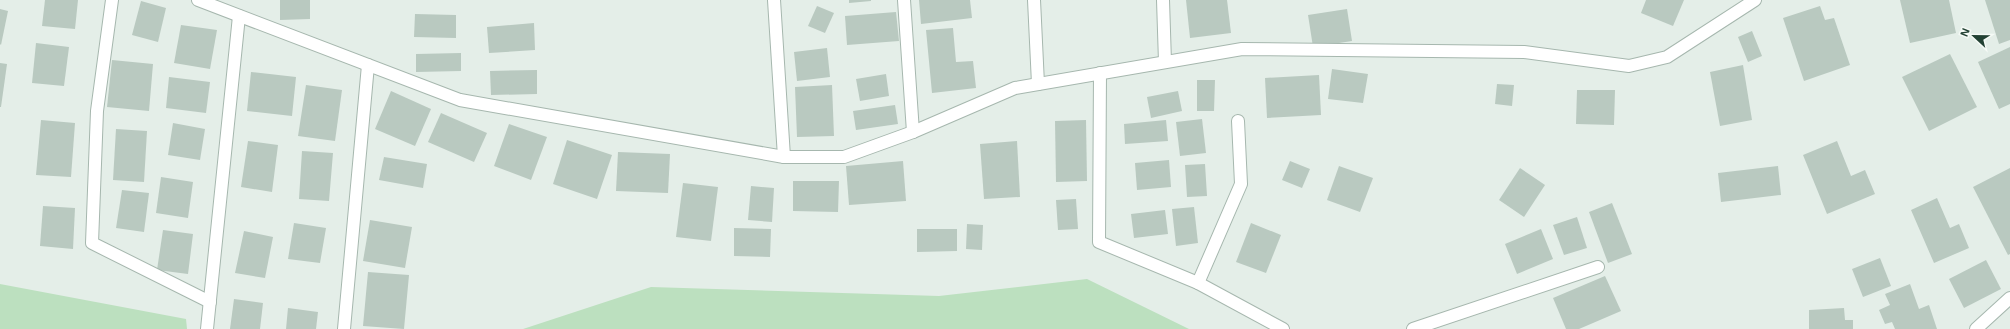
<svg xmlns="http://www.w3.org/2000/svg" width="2010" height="329" font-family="Arial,sans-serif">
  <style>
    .green { fill: #bce0bf }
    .building { fill: #b9c9c0 }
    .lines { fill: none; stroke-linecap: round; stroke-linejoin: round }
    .minor-casing { stroke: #a6b7ae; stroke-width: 14 }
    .minor { stroke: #fff; stroke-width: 12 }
  </style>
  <rect width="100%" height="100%" fill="#e4eee8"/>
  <g class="green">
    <polygon points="1087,279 1189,329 523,329 651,287 939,296"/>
    <polygon points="0,284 186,319 187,329 0,329"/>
  </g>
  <g class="building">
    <polygon points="45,0 78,0 75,29 42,26"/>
    <polygon points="280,0 310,0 310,19 280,20"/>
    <polygon points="849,0 871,0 871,1 849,3"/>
    <polygon points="919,0 970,0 972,18 921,24"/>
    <polygon points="1186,0 1227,0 1231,33 1190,38"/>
    <polygon points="1646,0 1684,0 1673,26 1641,13"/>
    <polygon points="1900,0 1949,0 1956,33 1910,43"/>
    <polygon points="1985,0 2010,0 2010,40 1999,44"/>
    <polygon points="141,1 166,8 158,42 132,35"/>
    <polygon points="817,6 834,13 825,33 808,26"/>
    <polygon points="1820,6 1825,20 1834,18 1850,65 1804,81 1783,18"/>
    <polygon points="0,9 8,11 1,45 0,44"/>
    <polygon points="1347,9 1352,41 1313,47 1308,15"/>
    <polygon points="896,12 899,41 847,45 845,16"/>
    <polygon points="415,14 456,15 456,38 414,37"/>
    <polygon points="534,23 535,50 489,53 487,27"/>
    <polygon points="181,25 217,30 210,69 174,63"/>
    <polygon points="953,28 956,62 973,61 976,88 932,93 926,30"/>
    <polygon points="1752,31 1762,56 1748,62 1738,37"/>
    <polygon points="36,43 69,47 64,86 32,83"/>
    <polygon points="2010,47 2010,104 1999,109 1978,62"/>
    <polygon points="827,48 830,77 797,81 794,52"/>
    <polygon points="461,53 461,71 416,72 416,54"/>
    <polygon points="1950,54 1977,107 1929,131 1902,77"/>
    <polygon points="112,60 153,64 149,111 107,107"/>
    <polygon points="0,63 7,64 1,107 0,107"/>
    <polygon points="1743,65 1752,120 1720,126 1710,72"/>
    <polygon points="1332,69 1368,74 1363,103 1328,99"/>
    <polygon points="537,70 537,94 491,95 490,71"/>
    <polygon points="251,72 296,77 292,116 247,111"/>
    <polygon points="886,74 889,96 860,101 856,79"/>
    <polygon points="1319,75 1321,115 1267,118 1265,78"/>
    <polygon points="169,77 210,82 206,113 166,108"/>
    <polygon points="1197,80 1215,80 1214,111 1197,111"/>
    <polygon points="1497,84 1514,85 1512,106 1495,104"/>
    <polygon points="306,85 342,90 335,141 298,136"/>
    <polygon points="832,85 834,136 797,137 795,87"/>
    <polygon points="1577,90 1615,90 1614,125 1576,124"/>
    <polygon points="391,91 431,109 415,146 375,129"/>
    <polygon points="1178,91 1182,111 1151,118 1147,97"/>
    <polygon points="895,105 898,124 856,130 853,111"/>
    <polygon points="441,113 487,133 474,162 428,142"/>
    <polygon points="1202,119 1206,153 1180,156 1176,122"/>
    <polygon points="41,120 75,123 71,177 36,175"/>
    <polygon points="1086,120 1087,181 1056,182 1055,121"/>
    <polygon points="1166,120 1168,141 1125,144 1124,124"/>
    <polygon points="173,123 205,129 200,160 168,155"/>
    <polygon points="509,124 547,137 531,180 494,166"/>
    <polygon points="116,129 147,131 144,182 113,180"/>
    <polygon points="567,140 612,155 597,199 553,184"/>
    <polygon points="248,141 278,145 272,192 241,187"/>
    <polygon points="1017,141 1020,197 984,199 980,144"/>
    <polygon points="1837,141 1851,176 1865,170 1875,194 1827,214 1803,155"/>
    <polygon points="302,151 333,153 329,201 299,199"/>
    <polygon points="618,152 670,154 668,193 616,191"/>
    <polygon points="384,157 427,164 423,188 379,180"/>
    <polygon points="1169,160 1171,187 1137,190 1135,163"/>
    <polygon points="903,161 906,201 849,205 846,166"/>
    <polygon points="1290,161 1310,169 1302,188 1282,180"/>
    <polygon points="1205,164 1207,196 1187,197 1185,165"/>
    <polygon points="1339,166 1373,178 1360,212 1327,200"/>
    <polygon points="1778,166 1781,195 1721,202 1718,173"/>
    <polygon points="1520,168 1545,185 1524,217 1499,200"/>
    <polygon points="2010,168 2010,254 2008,255 1973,187"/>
    <polygon points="161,177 193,182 188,218 156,213"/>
    <polygon points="793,181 839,181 838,212 793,211"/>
    <polygon points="683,183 718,187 711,241 676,237"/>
    <polygon points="751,186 774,188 772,222 748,220"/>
    <polygon points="122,190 149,193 144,232 116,228"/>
    <polygon points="1937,198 1950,228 1959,224 1969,248 1934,263 1911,210"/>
    <polygon points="1076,199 1078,229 1058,230 1056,200"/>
    <polygon points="1612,203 1632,254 1608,263 1589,212"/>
    <polygon points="43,206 75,208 73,249 40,246"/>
    <polygon points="1194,207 1198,243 1176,246 1172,209"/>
    <polygon points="1165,210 1168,234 1134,238 1131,214"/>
    <polygon points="1577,217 1587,248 1564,255 1553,225"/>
    <polygon points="370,220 412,227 405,268 363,261"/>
    <polygon points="294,223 326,228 320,263 288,259"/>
    <polygon points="1251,223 1281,235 1266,273 1236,262"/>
    <polygon points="967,224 983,225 982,250 966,249"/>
    <polygon points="734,228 771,229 770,257 734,256"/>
    <polygon points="917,229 957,229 957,251 917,252"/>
    <polygon points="1541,229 1553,259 1517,274 1505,244"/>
    <polygon points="163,230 193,234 188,274 157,270"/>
    <polygon points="244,231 273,237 265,278 235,273"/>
    <polygon points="1880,258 1891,286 1863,297 1852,269"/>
    <polygon points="1986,260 2001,289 1964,308 1949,279"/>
    <polygon points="368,272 409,275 404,329 363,326"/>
    <polygon points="1605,276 1621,311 1579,329 1566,329 1553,298"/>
    <polygon points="1910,284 1919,309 1929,305 1937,329 1895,329 1892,322 1885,324 1879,310 1890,305 1885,294"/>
    <polygon points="234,299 263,303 260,329 230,329"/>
    <polygon points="288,308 318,312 316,329 286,329"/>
    <polygon points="1844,308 1845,320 1853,320 1853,329 1809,329 1809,310"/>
  </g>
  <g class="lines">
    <defs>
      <g id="minor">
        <polyline points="112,0 97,111 92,243 210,302"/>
        <polyline points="198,0 460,100 784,157 844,157 913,132 1015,88 1242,49 1524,52 1629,66 1667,57 1755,0"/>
        <polyline points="774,0 784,157"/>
        <polyline points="904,0 913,132"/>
        <polyline points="1034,0 1038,84"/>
        <polyline points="1163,0 1165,62"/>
        <polyline points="1100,73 1099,242 1198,283 1283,329"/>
        <polyline points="1198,283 1241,184 1238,121"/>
        <polyline points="207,329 239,16"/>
        <polyline points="344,329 368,65"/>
        <polyline points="1413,329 1598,267"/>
        <polyline points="1976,329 2010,298"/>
      </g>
    </defs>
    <use href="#minor" class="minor-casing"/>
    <use href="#minor" class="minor"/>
  </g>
  <g transform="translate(1974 36) rotate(292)" stroke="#f5faf6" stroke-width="3" paint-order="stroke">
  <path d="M0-3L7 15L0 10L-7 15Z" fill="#224133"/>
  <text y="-6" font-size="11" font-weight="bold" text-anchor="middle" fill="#224133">N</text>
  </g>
</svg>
